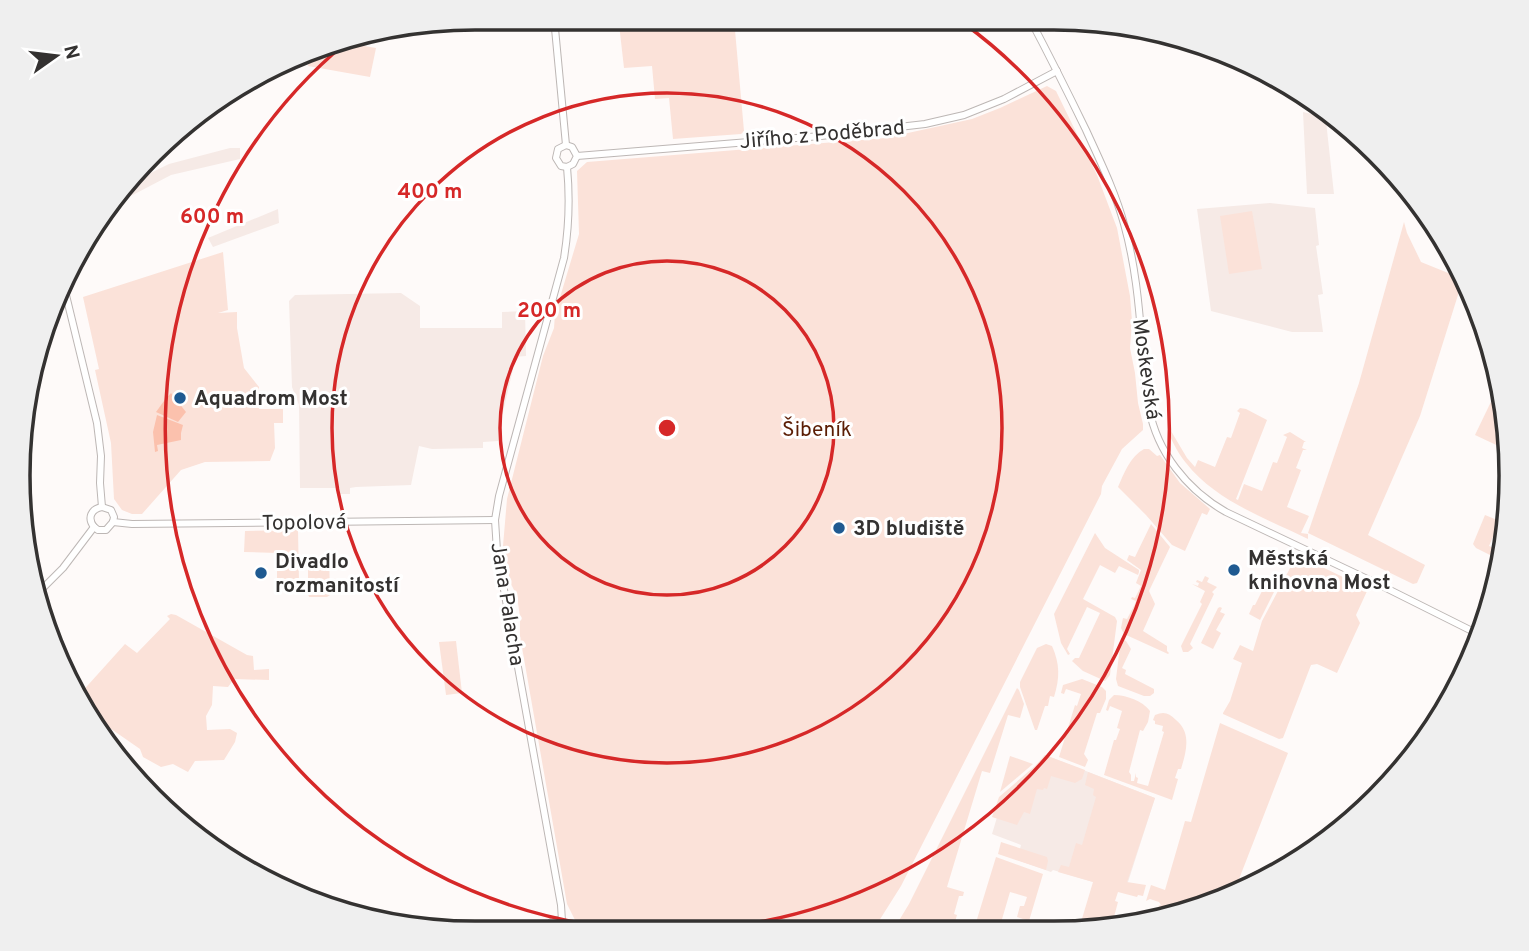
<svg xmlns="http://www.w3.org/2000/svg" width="1529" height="951" font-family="Overpass,sans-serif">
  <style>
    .built { fill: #f6eae6 }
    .green { fill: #fbe2d9 }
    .water { fill: #fbc1ad }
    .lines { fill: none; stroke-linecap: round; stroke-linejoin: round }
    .minor-casing { stroke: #bdb7b5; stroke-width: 8 }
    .minor { stroke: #fff; stroke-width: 6 }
    .ring { fill: none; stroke: #d62828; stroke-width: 3.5 }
    .poi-dot { fill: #1f5a91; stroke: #fff; stroke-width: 2.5 }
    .labels { text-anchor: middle; stroke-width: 6; stroke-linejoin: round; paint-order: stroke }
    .street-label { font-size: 21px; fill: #343231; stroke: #fff }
    .poi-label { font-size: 21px; font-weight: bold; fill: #343231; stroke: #fff; text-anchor: start }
    .park-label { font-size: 21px; fill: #5b1d04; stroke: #fff }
    .rim { fill: none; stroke: #343231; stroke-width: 3.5 }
    .centre { fill: #d62828; stroke: #fff; stroke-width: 3.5 }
    .ring-label { font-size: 21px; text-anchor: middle; font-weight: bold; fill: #d62828; stroke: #fff; stroke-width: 6; stroke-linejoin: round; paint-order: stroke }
  </style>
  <rect width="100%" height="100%" fill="#fefaf9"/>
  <g class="built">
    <polygon points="1303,112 1321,116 1326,121 1334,194 1307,194"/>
    <polygon points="230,148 240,148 240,159 171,175 106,209 112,196 122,187 169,164"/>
    <polygon points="1270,203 1315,208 1319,245 1316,246 1323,294 1318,295 1323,332 1292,332 1211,311 1197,209"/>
    <polygon points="278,209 279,223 213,247 208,238"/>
    <polygon points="401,293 420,306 420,328 502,328 502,312 525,311 526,356 513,357 513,369 503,412 499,440 498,441 483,442 483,448 432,449 419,446 411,485 356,487 350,488 350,494 340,494 340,488 300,488 299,405 292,387 289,301 295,295"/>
    <polygon points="1045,755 1155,798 1128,882 1113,888 1053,870 1051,872 1017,860 1021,845 992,834 998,814"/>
  </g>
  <g class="green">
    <polygon points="675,19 734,19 744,131 741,134 673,139 669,98 655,99 652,66 624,68 619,24"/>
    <polygon points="335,41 376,48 370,77 308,66 311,51 329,42"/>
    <polygon points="1047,86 1056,91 1097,175 1117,228 1130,296 1132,321 1130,348 1135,373 1138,403 1143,424 1143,430 1122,449 1102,486 1101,494 901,886 872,932 580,930 567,904 520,636 520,617 517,596 510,582 503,546 507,499 543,356 554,328 555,314 579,234 577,171 587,162 885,138 972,119 1000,108"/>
    <polygon points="1252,211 1262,269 1229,274 1220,216"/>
    <polygon points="1404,222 1407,233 1421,262 1463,279 1420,416 1368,535 1425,565 1417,583 1413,584 1308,533 1359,383"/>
    <polygon points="223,252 228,310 218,313 237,312 237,328 244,368 259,387 259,409 283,409 283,423 274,423 275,448 270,461 205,462 181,470 142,514 132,514 122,510 114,499 111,443 95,370 99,369 83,297"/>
    <polygon points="1500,383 1508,416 1509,451 1475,435"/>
    <path d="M1240,408L1246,409L1267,420L1236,499L1238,500L1244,484L1262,491L1273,462L1277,463L1287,437L1283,435L1290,432L1306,442H1304L1302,448L1307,450H1303L1296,468L1301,470L1287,507L1309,516L1301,533L1308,534V539C1265,518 1216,501 1186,463C1179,455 1174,444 1169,435L1171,431L1187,458L1195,467L1198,460L1215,467L1227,437L1231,438L1240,413L1237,411Z"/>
    <path d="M1144,449H1149L1157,456L1160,455L1180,483L1210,509L1207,515L1202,513L1185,551L1172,545L1146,515L1118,487C1124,473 1130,457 1144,449Z"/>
    <polygon points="1485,515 1507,524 1506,536 1495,532 1489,546 1494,548 1490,555 1476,548 1473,544"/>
    <polygon points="1151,524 1170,547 1149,591 1155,604 1143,631 1167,646 1167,651 1169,653 1168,654 1124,634 1121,628 1123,618 1127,619 1135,604 1136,601 1131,599 1132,597 1135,598 1141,586 1136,583 1141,570 1127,560 1129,555 1135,557"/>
    <polygon points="298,530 299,582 297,584 277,584 277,553 244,552 245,531"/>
    <polygon points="1095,533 1105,548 1139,570 1139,572 1138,575 1119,566 1115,573 1100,565 1083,599 1115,617 1117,621 1110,675 1105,681 1083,671 1072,661 1075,658 1079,658 1100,613 1087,607 1067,649 1070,654 1068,655 1061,643 1054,614"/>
    <polygon points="1297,555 1368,589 1356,615 1360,623 1337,673 1317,664 1311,665 1283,738 1279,739 1223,714 1223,713 1230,701 1242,663 1233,659 1240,645 1253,651 1262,621"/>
    <polygon points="329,556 330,595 327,597 309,597 308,594 308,557"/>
    <polygon points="1205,576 1209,578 1207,582 1217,587 1212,592 1214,594 1190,644 1193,648 1188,652 1183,652 1181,646 1202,604 1200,602 1205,591 1192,584 1198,586 1199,583 1196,582 1197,580 1202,582"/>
    <polygon points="1264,587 1274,592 1260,620 1249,614 1253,605 1255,605"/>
    <polygon points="1220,607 1222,608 1220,612 1225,614 1216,630 1221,633 1213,649 1201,643 1218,608"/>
    <polygon points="171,614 176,615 247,655 253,656 254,670 269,669 269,680 234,679 228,687 213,686 212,705 206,716 207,730 230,729 237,733 235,742 224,760 195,761 188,772 173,764 161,767 143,757 140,749 104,724 93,727 79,695 125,644 137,653 170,619 167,616"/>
    <polygon points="1121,638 1126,641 1131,649 1122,668 1126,670 1125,674 1154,689 1154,693 1150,696 1144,696 1118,686 1116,679"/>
    <polygon points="456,641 462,693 446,695 439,642"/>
    <path d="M1046,644L1052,646C1060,664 1060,678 1054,697L1050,696L1048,706H1045L1037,730H1035L1020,687V682L1037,648Z"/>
    <polygon points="1082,679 1102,687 1106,691 1106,699 1100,713 1097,713 1084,754 1088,760 1085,767 1059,757 1075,705 1077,706 1081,694 1066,689 1064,694 1061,693 1063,685"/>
    <polygon points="1017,688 1019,690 1024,704 1020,718 1008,715 990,773 982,771 947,887 964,892 963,896 959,896 954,914 957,915 952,932 946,932 947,928 928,922 926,930 923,930 923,932 892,932 909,904"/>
    <path d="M1114,695C1126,695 1143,701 1150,711L1148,722L1143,731L1140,730L1129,772L1131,775V781H1134L1136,773V777L1138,778L1137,783L1148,786L1164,732L1162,731L1163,726L1155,724V721L1153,720L1155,715C1164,711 1169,713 1176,720C1192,733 1186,752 1181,769H1178L1175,778L1178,779L1172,800L1104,775L1114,740H1116L1120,729L1117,728L1122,711L1110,706L1108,711L1106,710L1109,700Z"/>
    <polygon points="1220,723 1288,753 1234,892 1170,918 1171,916 1158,912 1160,907 1158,906 1161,905 1159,902 1150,899 1146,901 1151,885 1165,890 1185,821 1191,822"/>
    <polygon points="1045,755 1085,770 1082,779 1075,783 1051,776 1047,789 1044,788 1043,790 1037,789 1030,814 1024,812 1017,825 992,817 999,797 1035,766"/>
    <polygon points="1010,756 1033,764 1000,792"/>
    <polygon points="1088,772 1155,798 1127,882 1146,885 1143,896 1138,895 1137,897 1118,892 1115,901 1118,902 1111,928 1078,932 1093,882 1058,872 1061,865 1069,867 1076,843 1082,845 1096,797 1093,795 1094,789 1085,785"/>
    <polygon points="1001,842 1047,857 1048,861 1046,870 998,854"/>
    <polygon points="996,857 1043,874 1029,921 1017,917 1020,906 1024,906 1027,897 1010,892 1000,926 1017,932 990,932 981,930 980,932 974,929"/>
  </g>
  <g class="water">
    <polygon points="171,393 186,412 178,422 156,412 164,401"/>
    <polygon points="157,415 183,425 181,433 181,440 157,445 158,451 155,452 153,432"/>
  </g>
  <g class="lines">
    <defs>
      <g id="minor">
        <polyline points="554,18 566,145"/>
        <path d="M1031,21C1050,57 1068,93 1086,130C1100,161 1115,191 1124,224C1135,263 1139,304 1142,345C1144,366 1144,387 1149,408C1157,452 1187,490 1226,512L1380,585L1480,635"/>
        <polyline points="566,145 558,149 556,158 561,166 567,167"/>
        <polyline points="566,145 572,147 577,156 573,164 567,167"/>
        <polyline points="577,156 821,136 925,124 964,115 1004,99 1057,71"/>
        <path d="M567,167C570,198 569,227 564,258L499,496L495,520L497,551L561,905L562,921L568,925L570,930"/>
        <polyline points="64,287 97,423 101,456 100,483 102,507"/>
        <polyline points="102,507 111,510 114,517 113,522"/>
        <polyline points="113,522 132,524 495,520"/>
        <path d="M94,527C87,518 91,509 102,507"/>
        <polyline points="94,527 98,530 106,530 113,522"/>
        <polyline points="34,597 63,568 94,527"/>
        <polyline points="465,930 492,928 521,930"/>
        <polyline points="546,930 551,922 558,920 562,921"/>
      </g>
    </defs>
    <use href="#minor" class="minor-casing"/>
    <use href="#minor" class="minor"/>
  </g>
  <g class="ring">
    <circle cx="667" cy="428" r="167"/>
    <circle cx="667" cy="428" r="335"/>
    <path d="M962 22A502 502 0 1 1 348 41"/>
  </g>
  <g class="poi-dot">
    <circle cx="180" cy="398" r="7"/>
    <circle cx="839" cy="528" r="7"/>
    <circle cx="1234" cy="570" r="7"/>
    <circle cx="261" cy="573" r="7"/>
  </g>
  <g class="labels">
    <g class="street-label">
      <text transform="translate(822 134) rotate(-5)" y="7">Jiřího z Poděbrad</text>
      <text transform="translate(1147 369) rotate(82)" y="7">Moskevská</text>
      <text transform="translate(304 522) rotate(-1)" y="7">Topolová</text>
      <text transform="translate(508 604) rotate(81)" y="7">Jana Palacha</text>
    </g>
    <g class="poi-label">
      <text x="194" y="405">Aquadrom Most</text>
      <text x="853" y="535">3D bludiště</text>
      <text x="1248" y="565">Městská<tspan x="1248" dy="24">knihovna Most</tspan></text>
      <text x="275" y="568">Divadlo<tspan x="275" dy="24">rozmanitostí</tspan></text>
    </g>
    <g class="park-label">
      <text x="817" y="436">Šibeník</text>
    </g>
  </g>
  <path d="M0 0H1529V951H0ZM475 30H1054A445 445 0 0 1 1499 475V476A445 445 0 0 1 1054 921H475A445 445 0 0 1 30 476V475A445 445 0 0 1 475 30Z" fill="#efefef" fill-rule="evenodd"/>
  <path class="rim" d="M475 30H1054A445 445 0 0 1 1499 475V476A445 445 0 0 1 1054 921H475A445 445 0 0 1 30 476V475A445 445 0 0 1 475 30Z"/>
  <circle cx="667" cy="428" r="10" class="centre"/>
  <g class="ring-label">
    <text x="430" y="198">400 m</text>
    <text x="212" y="223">600 m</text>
    <text x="549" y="317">200 m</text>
  </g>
  <g transform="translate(56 56) rotate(76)" stroke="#ffffff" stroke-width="5" paint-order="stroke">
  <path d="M0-5L12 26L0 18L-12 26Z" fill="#343231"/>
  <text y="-10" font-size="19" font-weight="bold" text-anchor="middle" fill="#343231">N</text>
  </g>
</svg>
